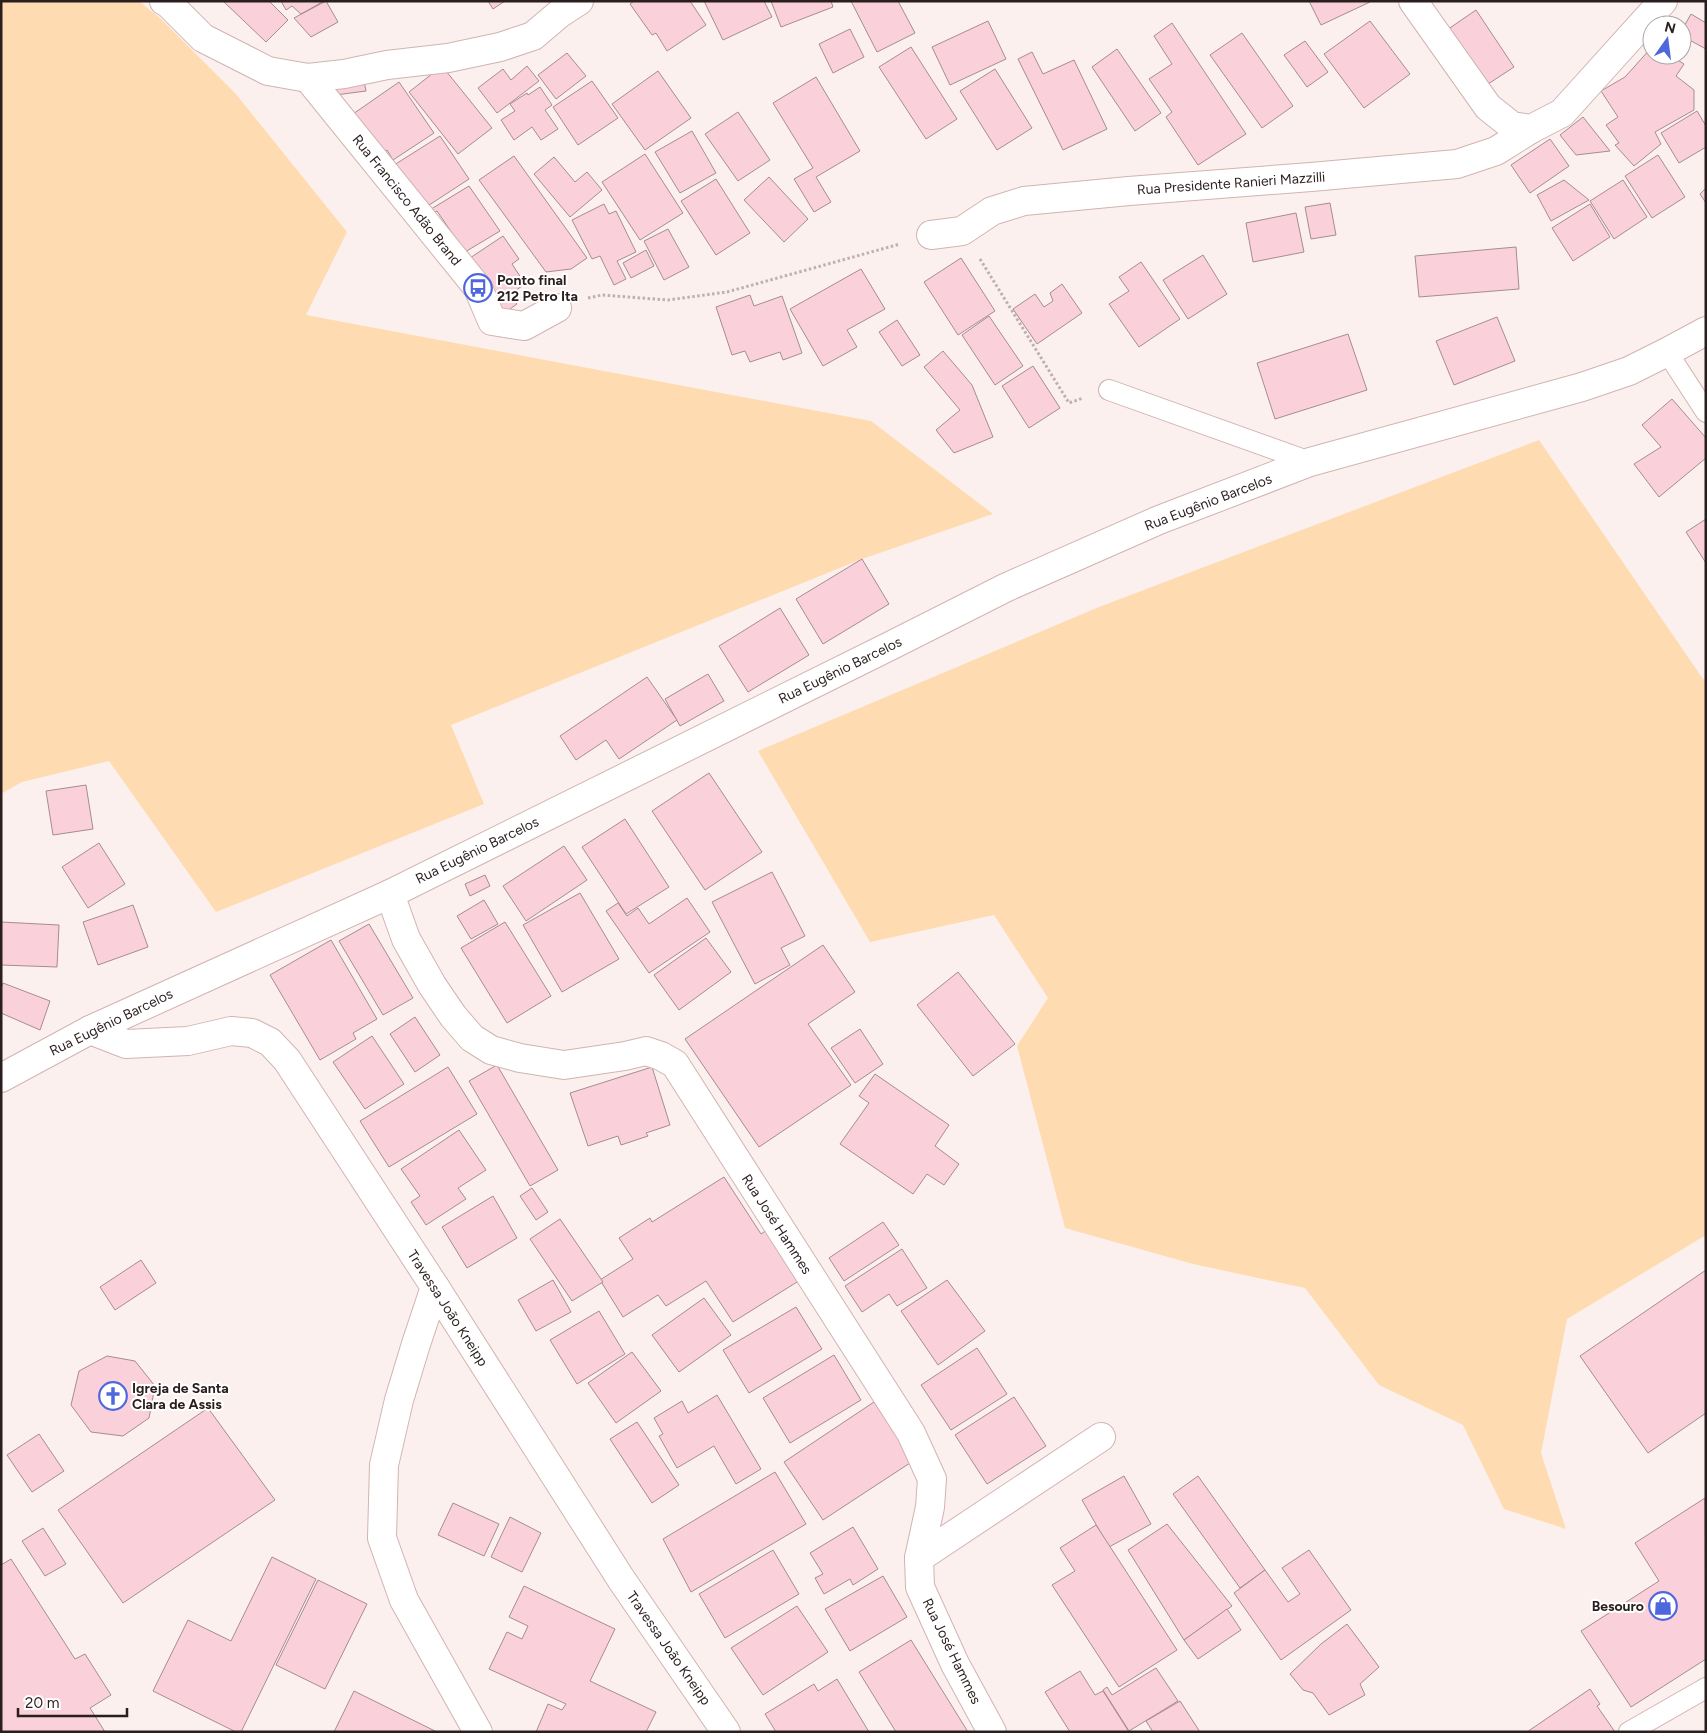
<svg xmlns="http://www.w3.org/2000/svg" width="1707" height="1733" font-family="Figtree,sans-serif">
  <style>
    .green { fill: #fedbb1 }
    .building { fill: #fad1da; stroke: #a78b92 }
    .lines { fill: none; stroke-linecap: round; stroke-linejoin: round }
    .lane-casing { stroke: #d1b4b1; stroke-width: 22 }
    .street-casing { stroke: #d1b4b1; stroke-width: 30 }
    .secondary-casing { stroke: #d1b4b1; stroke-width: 30 }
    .path { stroke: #bdb1b0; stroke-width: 3; stroke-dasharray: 2.5 2.5; stroke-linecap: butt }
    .lane { stroke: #fff; stroke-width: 20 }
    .street { stroke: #fff; stroke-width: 28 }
    .secondary { stroke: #fff; stroke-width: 28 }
    .labels { text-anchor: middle; stroke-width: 4; stroke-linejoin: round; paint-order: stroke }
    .street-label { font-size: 14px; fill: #2a1f1e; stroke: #fff }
    .poi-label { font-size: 14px; font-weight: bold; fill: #2a1f1e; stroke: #fff; text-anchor: start }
  </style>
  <rect width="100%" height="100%" fill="#fcf0ee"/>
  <g class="green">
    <polygon points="1,1 139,1 161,19 235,93 347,232 306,315 871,421 993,514 862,559 451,725 484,804 216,912 109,761 22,782 1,794"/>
    <polygon points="1539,440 1703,679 1706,678 1706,1235 1567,1319 1541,1453 1566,1529 1504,1509 1463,1425 1379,1385 1305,1288 1193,1264 1065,1228 1017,1046 1048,998 994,915 870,942 758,751 1099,607"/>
  </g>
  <g class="building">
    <polygon points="223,1 269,1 288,20 266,42"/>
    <polygon points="281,1 324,1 301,14 292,6 286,10"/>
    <polygon points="326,1 338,22 311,37 294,18"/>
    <polygon points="488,1 505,1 493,9"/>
    <polygon points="634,1 690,1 706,25 667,51 656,33 652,35 630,4"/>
    <polygon points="704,1 764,1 772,17 723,40"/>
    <polygon points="771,1 831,1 833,7 781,27"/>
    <polygon points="851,1 898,1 915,33 877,52"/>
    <polygon points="1309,1 1370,1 1370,2 1321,25"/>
    <polygon points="1476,10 1514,67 1482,88 1444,32"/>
    <polygon points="1691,14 1706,23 1706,49 1682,36 1682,30"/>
    <polygon points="988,21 1006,59 950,85 932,47"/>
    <polygon points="1370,21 1410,74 1364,108 1324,54"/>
    <polygon points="1172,23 1246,134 1198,165 1166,117 1172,112 1149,79 1172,64 1154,36"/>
    <polygon points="850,29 864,57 833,73 819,44"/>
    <polygon points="1242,33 1293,106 1262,128 1210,55"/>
    <polygon points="1305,41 1328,72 1307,87 1284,55"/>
    <polygon points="911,47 957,119 926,139 879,67"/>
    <polygon points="1652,47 1652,55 1670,55 1684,64 1676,76 1694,90 1694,110 1655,132 1661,144 1634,166 1615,145 1619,143 1606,125 1618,117 1601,91 1625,77"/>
    <polygon points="1117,49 1161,113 1135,131 1092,67"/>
    <polygon points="1032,52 1043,74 1074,60 1107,129 1063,150 1018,59"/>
    <polygon points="567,53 586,76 556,99 538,75"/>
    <polygon points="442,66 492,128 458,154 409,92"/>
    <polygon points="527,66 539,81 497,113 478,88 503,69 511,80"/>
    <polygon points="995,69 1032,128 997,150 960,91"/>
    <polygon points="658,71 691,118 645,150 612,104"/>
    <polygon points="363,76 366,91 328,96 326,82"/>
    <polygon points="816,77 860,151 816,177 831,202 814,212 794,179 813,168 773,103"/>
    <polygon points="592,81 618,118 578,145 553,107"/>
    <polygon points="399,82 434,133 393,160 387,150 381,154 353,114"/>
    <polygon points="540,87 552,105 545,110 558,129 541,140 532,127 514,140 501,120 515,111 510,104 527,93 528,95"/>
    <polygon points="1697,111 1706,126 1706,147 1679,163 1661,133"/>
    <polygon points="738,112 770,160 738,181 705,134"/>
    <polygon points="1583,117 1610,151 1576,155 1560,135"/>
    <polygon points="692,131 716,173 680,193 655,152"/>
    <polygon points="440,136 469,179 420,211 391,167"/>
    <polygon points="1550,139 1569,166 1530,193 1511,165"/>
    <polygon points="645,154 683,213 640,240 602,182"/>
    <polygon points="1658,155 1685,197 1652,218 1625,176"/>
    <polygon points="514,156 587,258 571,269 546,272 479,180"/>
    <polygon points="554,157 575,182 587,172 602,190 570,217 534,174"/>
    <polygon points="769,177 808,219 784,242 744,200"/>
    <polygon points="716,179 750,233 716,255 681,201"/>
    <polygon points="1564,180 1589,200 1551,221 1537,195"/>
    <polygon points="1623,180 1647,217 1614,239 1590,201"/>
    <polygon points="469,186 500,231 465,252 437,211 430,215 428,211"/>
    <polygon points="1706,188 1706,203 1700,194"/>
    <polygon points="1330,203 1336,235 1311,239 1305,207"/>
    <polygon points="604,204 609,214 616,211 636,252 617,261 626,279 614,285 600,256 592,259 572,220"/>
    <polygon points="1590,204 1610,237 1573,261 1552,228"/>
    <polygon points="1296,213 1304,252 1253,262 1246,223"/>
    <polygon points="668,229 689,267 664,280 644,241"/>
    <polygon points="503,236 519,259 512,264 525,284 509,295 517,304 500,316 464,262"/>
    <polygon points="1516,247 1519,289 1419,297 1415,256"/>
    <polygon points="646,250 654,266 631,278 623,263"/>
    <polygon points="1203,255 1227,294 1188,319 1163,280"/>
    <polygon points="961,258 995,311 958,335 924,282"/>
    <polygon points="1141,262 1180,319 1139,347 1109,304 1129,291 1119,277"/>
    <polygon points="861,269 885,309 847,330 857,347 823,366 790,309"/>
    <polygon points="1062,284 1082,313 1037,344 1013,309 1035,294 1044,307 1053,301 1050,293"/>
    <polygon points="750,295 754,306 782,296 802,353 783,360 780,352 750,362 745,351 732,355 716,307"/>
    <polygon points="989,316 1023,366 995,385 962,335"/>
    <polygon points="1497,317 1515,361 1454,385 1436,341"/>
    <polygon points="897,320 920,355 902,366 879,332"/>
    <polygon points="1348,334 1367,390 1275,419 1257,363"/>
    <polygon points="943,351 972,385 993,437 954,453 936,430 960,410 924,367"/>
    <polygon points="1033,366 1060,408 1029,428 1002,386"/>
    <polygon points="1672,399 1706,438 1706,458 1659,497 1634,464 1661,447 1642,425"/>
    <polygon points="1706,519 1706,563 1686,532"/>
    <polygon points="862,559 889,604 823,644 796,599"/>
    <polygon points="780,608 809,655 748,692 719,646"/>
    <polygon points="708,674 724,701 680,726 665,699"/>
    <polygon points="647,677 677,720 619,759 606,740 576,760 560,736"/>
    <polygon points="709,773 762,852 705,890 652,811"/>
    <polygon points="86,785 93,829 53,835 46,791"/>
    <polygon points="625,819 669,887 626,914 582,847"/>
    <polygon points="99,843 125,884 88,908 62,867"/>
    <polygon points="564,846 587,880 526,921 503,886"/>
    <polygon points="772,872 805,936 781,948 790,965 755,984 712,902"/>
    <polygon points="485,875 490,886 470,896 465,884"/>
    <polygon points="580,893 619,959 562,992 523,925"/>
    <polygon points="687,898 710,932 649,973 606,911 618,903 627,916 638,908 649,924"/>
    <polygon points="484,900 498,924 471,939 457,916"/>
    <polygon points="133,905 148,947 98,965 83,922"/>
    <polygon points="1,922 59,925 57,967 1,965"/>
    <polygon points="505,922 551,996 507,1023 461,948"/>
    <polygon points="369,924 413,998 383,1015 339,941"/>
    <polygon points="706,938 731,972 679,1010 654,975"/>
    <polygon points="331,940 377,1019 353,1033 356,1039 320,1060 270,975"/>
    <polygon points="823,945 855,992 808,1024 851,1085 759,1147 685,1039"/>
    <polygon points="958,972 1015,1044 973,1076 917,1005"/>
    <polygon points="3,983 50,1001 40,1030 1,1013 1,988"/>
    <polygon points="415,1017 440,1055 415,1072 390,1034"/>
    <polygon points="860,1029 883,1064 855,1083 831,1048"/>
    <polygon points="372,1036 404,1084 365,1109 333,1062"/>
    <polygon points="497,1065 558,1170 530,1186 469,1081"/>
    <polygon points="448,1067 477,1114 389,1167 360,1121"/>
    <polygon points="652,1067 670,1125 646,1133 648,1136 621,1145 618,1136 588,1146 570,1093"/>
    <polygon points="875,1074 949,1125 935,1146 959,1164 944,1185 927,1174 913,1194 840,1144 869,1103 859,1096"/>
    <polygon points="459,1130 486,1170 458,1188 466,1199 426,1225 411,1202 420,1196 401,1169"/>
    <polygon points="724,1177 761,1234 773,1226 805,1277 733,1322 706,1281 666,1306 658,1295 623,1317 600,1280 633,1259 619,1238 650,1218 652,1222"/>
    <polygon points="532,1188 548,1212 536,1220 520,1196"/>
    <polygon points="493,1196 517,1238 467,1268 442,1227"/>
    <polygon points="560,1219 603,1282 572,1301 530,1239"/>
    <polygon points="883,1222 899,1245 844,1281 829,1258"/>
    <polygon points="902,1249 927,1288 897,1306 889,1294 862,1312 845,1286"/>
    <polygon points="141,1260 156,1283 115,1310 100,1287"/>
    <polygon points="1706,1270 1706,1413 1648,1453 1580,1356"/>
    <polygon points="553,1280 571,1312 536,1331 518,1300"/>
    <polygon points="947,1280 985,1331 938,1365 901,1311"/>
    <polygon points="704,1298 731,1335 679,1372 652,1335"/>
    <polygon points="796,1307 822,1349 749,1393 723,1350"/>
    <polygon points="599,1311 625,1354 577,1384 550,1340"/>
    <polygon points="977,1348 1007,1394 951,1430 921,1385"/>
    <polygon points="632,1352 661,1391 616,1423 588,1383"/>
    <polygon points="834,1355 861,1400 790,1443 763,1398"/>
    <polygon points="107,1356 135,1361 155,1386 149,1418 123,1436 91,1432 71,1405 79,1371"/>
    <polygon points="717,1395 761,1469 736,1484 714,1446 677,1468 659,1436 663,1434 654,1418 682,1401 688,1413"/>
    <polygon points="1014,1397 1046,1446 987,1484 955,1435"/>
    <polygon points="874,1402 913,1461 823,1520 784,1462"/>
    <polygon points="208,1408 275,1500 123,1603 58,1510"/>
    <polygon points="637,1422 679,1485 652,1503 610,1439"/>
    <polygon points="39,1434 64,1471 32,1492 7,1455"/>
    <polygon points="775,1472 806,1524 691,1592 663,1539"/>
    <polygon points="1124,1476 1151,1524 1109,1547 1082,1500"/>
    <polygon points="1198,1476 1265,1570 1240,1588 1173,1494"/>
    <polygon points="1705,1498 1706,1659 1631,1707 1581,1631 1659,1581 1635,1543"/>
    <polygon points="453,1503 499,1524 484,1556 438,1535"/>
    <polygon points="510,1517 541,1533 522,1572 491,1557"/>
    <polygon points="1167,1524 1232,1606 1184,1640 1128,1550"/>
    <polygon points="1096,1525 1177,1650 1119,1687 1052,1585 1075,1571 1060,1548"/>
    <polygon points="853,1527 878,1569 853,1585 850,1579 824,1594 815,1578 823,1574 810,1553"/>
    <polygon points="43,1528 66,1564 45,1576 22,1541"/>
    <polygon points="773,1550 799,1594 725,1638 699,1594"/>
    <polygon points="1309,1550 1351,1610 1281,1660 1234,1593 1265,1570 1288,1602 1300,1594 1282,1568"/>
    <polygon points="272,1557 316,1579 241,1732 236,1732 153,1691 188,1620 231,1641"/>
    <polygon points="11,1559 75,1659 85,1654 111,1695 90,1708 105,1732 1,1732 1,1565"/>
    <polygon points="883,1576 907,1617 850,1651 825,1609"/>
    <polygon points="318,1580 367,1604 325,1689 276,1665"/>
    <polygon points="524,1586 615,1629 590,1681 656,1712 646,1732 536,1732 548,1704 562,1710 566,1704 489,1669 507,1632 522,1639 528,1626 509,1617"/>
    <polygon points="797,1606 828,1652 763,1695 731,1648"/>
    <polygon points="1227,1609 1241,1630 1198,1659 1184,1640"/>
    <polygon points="1347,1624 1379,1667 1360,1684 1365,1695 1329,1715 1313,1693 1303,1690 1290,1674 1321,1644"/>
    <polygon points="911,1640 968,1732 896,1732 859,1672"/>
    <polygon points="1156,1668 1178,1701 1129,1731 1103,1690 1107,1687 1112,1695"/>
    <polygon points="1080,1671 1095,1695 1103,1691 1129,1732 1070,1732 1045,1692"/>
    <polygon points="837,1679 869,1732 776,1732 765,1714 814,1684 818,1691"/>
    <polygon points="1590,1689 1600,1704 1597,1706 1615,1732 1527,1732"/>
    <polygon points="354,1691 437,1732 334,1732"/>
    <polygon points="1180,1701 1200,1732 1153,1732 1146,1721"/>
  </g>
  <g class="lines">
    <defs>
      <g id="lane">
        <polyline points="1667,352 1706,412"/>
        <polyline points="1109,390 1310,462"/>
        <polyline points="1629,1732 1706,1688"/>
      </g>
      <g id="street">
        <polyline points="164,1 169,4 203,38 268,71 308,78 344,74 387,65 448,58 500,47 533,36 559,14 579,1"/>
        <polyline points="1413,1 1488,107 1512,126 1531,129 1562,113 1663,1"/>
        <polyline points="308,78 478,288 492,321 524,326 557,308"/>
        <polyline points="931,235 962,231 992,211 1024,201 1129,191 1311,177 1457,164 1496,151 1531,129"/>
        <polyline points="390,894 406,939 432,985 453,1016 472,1038 491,1050 520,1058 564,1065 625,1056 646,1051 661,1056 675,1064 911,1433 932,1479 930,1507 919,1558 920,1587 955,1664 992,1732"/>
        <polyline points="90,1030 126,1044 188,1041 231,1031 252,1033 270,1042 287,1060 435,1287 621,1579 726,1732"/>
        <polyline points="435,1287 416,1344 399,1400 384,1465 382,1538 404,1600 478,1732"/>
        <polyline points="919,1558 1101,1437"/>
      </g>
      <polyline id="secondary" points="1,1078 90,1030 390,894 890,646 1007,587 1159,520 1310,462 1582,387 1629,371 1667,352 1706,331"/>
    </defs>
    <use href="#lane" class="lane-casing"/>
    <use href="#street" class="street-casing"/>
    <use href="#secondary" class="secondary-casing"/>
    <g class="path">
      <polyline points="980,259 1069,403 1083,398"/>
      <polyline points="588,298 602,295 668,300 727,292 900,244"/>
    </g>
    <use href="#lane" class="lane"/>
    <use href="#street" class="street"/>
    <use href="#secondary" class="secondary"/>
  </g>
  <defs>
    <symbol id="bus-ring" viewBox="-11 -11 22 22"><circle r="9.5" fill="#fff" stroke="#4f67dc" stroke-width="1.5"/><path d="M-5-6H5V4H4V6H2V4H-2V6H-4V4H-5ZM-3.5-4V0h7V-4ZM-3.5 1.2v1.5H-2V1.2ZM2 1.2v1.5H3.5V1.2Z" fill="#4f67dc"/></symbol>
    <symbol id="church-ring" viewBox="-11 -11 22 22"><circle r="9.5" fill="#fff" stroke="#4f67dc" stroke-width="1.5"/><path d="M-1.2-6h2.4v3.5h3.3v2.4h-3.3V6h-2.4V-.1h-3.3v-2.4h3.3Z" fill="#4f67dc"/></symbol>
    <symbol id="shop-ring" viewBox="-11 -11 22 22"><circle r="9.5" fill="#fff" stroke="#4f67dc" stroke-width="1.5"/><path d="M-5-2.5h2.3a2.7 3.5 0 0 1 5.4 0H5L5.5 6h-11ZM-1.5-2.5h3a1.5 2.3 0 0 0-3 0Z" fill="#4f67dc"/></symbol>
  </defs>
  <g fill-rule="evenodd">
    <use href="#bus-ring" x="462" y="272" width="32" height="32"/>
    <use href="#church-ring" x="97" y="1380" width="32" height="32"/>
    <use href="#shop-ring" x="1647" y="1590" width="32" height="32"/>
  </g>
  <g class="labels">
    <g class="street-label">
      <text transform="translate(1231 183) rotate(-4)" y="5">Rua Presidente Ranieri Mazzilli</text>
      <text transform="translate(407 200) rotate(51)" y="5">Rua Francisco Adão Brand</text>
      <text transform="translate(1208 502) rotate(-21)" y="5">Rua Eugênio Barcelos</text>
      <text transform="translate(840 670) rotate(-26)" y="5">Rua Eugênio Barcelos</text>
      <text transform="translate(477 850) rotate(-26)" y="5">Rua Eugênio Barcelos</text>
      <text transform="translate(111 1022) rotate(-26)" y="5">Rua Eugênio Barcelos</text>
      <text transform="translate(777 1224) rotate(57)" y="5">Rua José Hammes</text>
      <text transform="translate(448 1308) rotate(57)" y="5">Travessa João Kneipp</text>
      <text transform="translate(669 1648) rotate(55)" y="5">Travessa João Kneipp</text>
      <text transform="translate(952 1651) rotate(64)" y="5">Rua José Hammes</text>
    </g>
    <g class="poi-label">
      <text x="497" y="285">Ponto final<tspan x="497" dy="16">212 Petro Ita</tspan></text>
      <text x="132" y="1393">Igreja de Santa<tspan x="132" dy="16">Clara de Assis</tspan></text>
      <text x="1644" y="1611" text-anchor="end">Besouro</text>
    </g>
  </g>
  <rect width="1707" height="1733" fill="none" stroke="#2a1f1e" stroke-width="5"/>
  <g transform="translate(1667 40) rotate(14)"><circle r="24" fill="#ffffff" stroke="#aaa5a5"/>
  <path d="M0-4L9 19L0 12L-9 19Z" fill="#4f67dc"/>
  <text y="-8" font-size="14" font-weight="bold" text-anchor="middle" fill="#2a1f1e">N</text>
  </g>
  <path d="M18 1708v8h109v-8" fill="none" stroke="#2a1f1e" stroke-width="2.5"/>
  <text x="25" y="1708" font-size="15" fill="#2a1f1e" stroke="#ffffff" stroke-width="4" paint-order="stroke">20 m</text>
</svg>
